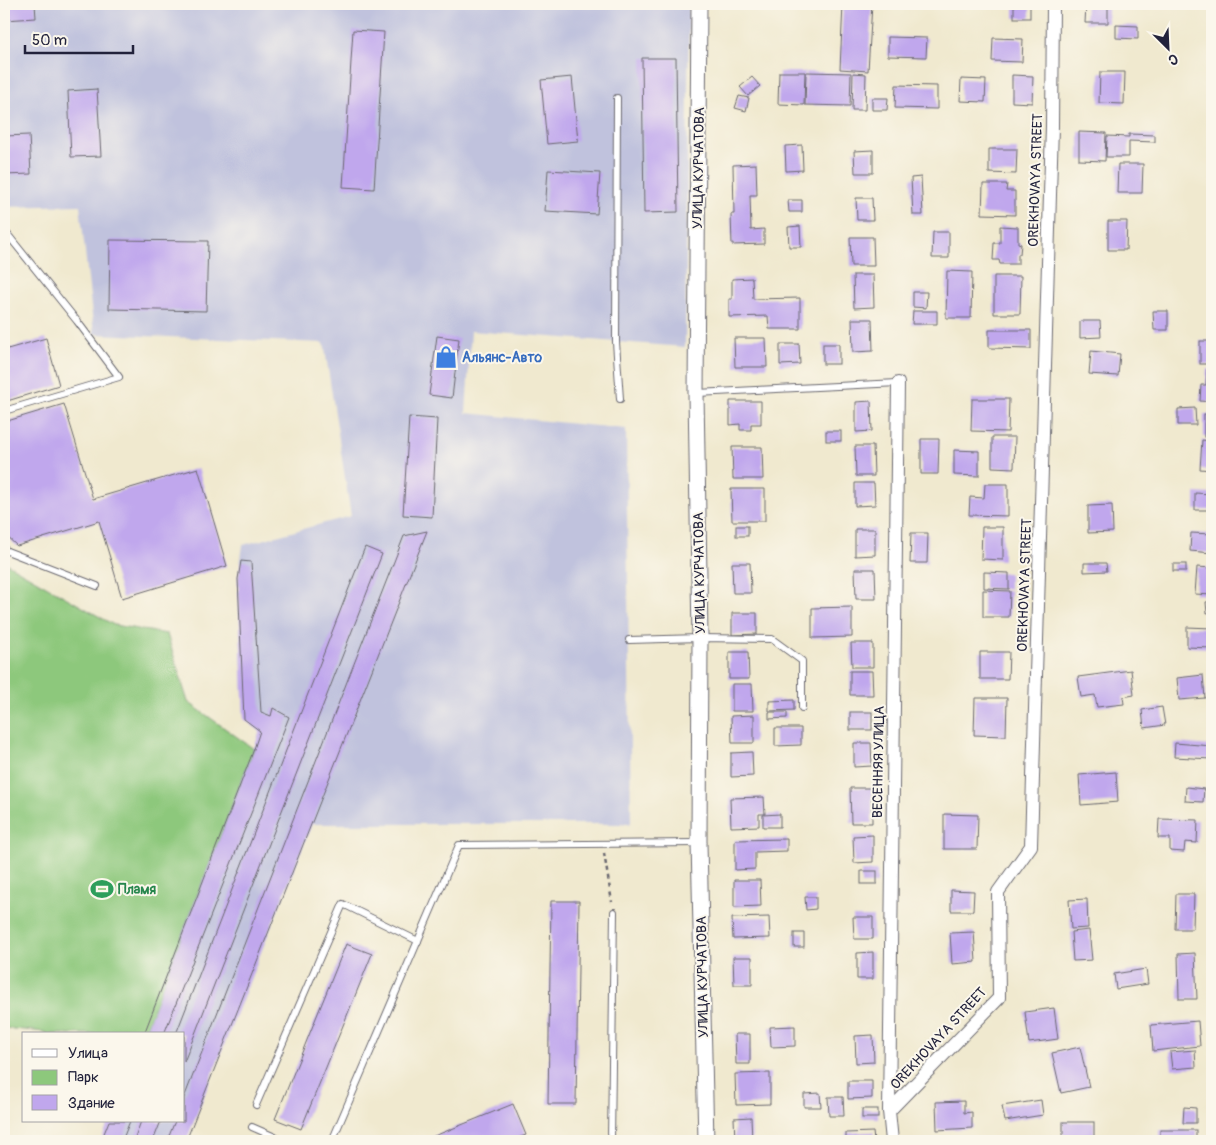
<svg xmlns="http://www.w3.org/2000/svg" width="1216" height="1145" font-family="Pangolin,sans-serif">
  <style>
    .industrial { fill: #c0c2dd }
    .green { fill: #8dc87c; stroke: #58755c }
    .building { fill: #c0a7ed }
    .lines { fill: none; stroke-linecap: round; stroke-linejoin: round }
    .service-casing { stroke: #6a686f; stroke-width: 8 }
    .minor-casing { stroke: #6a686f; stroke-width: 14 }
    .tertiary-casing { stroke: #6a686f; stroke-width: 17 }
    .path { stroke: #6a686f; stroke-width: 2.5; stroke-dasharray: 4 4; stroke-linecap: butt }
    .service { stroke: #fff; stroke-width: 6 }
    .minor { stroke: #fff; stroke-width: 12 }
    .tertiary { stroke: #fff; stroke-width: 15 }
    .labels { text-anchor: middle; stroke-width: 4; stroke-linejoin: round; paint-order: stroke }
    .street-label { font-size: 14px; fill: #22223b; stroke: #fbf7ec }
    .shop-label { font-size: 14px; font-weight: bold; fill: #366cbe; stroke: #fbf7ec; text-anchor: start }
    .leisure-label { font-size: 14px; font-weight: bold; fill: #27864d; stroke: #fbf7ec; text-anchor: start }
  </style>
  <rect width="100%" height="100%" fill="#fbf7ec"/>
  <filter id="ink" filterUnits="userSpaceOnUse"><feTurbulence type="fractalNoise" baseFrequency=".02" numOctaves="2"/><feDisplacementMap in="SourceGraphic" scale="10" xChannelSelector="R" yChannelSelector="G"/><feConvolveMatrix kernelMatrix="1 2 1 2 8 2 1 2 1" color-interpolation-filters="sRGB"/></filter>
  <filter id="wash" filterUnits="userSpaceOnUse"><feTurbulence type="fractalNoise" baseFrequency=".0096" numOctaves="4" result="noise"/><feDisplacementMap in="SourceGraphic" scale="20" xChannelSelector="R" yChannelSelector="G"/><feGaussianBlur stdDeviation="1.12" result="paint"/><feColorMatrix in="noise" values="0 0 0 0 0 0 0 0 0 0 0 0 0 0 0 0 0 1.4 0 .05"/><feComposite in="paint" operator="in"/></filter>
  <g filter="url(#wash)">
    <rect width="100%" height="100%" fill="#f0e9cf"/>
    <polygon class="industrial" points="4,4 689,4 685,347 471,331 466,413 626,429 631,824 312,824 186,1141 101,1141 109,1121 184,1121 184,1034 144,1034 254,749 260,731 244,719 238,579 243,545 351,516 324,343 94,334 80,205 4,207"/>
    <polygon class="green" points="4,562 114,625 167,634 188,702 254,749 144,1034 48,1034 44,1032 4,1028"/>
    <g id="blocks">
      <g class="building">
        <polygon points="4,4 35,4 36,18 4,20"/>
        <polygon points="843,4 872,4 868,71 840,69"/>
        <rect x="1014" y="4" width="16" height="14"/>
        <polygon points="1086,4 1108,4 1108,23 1085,23"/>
        <polygon points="1116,25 1138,26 1138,39 1116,38"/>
        <polygon points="353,30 384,32 374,189 343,187"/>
        <polygon points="888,37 927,38 926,57 888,56"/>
        <polygon points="993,38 1023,39 1022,62 992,61"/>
        <polygon points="642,58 676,58 678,212 644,213"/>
        <polygon points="779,72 805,72 804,105 778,104"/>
        <polygon points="806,72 851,73 850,106 805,105"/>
        <polygon points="1100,72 1125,72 1124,104 1099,103"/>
        <polygon points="853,73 866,74 865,110 852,110"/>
        <polygon points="1012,75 1033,76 1032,103 1012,102"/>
        <polygon points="572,77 578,141 547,144 541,80"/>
        <polygon points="752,77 760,86 748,96 740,87"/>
        <polygon points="961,79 986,80 985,102 960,101"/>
        <polygon points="896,85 937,86 937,109 895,108"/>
        <polygon points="97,89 101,156 71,157 68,91"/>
        <polygon points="739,96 749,98 746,111 735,108"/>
        <polygon points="872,98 888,98 887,110 872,110"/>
        <polygon points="1079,132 1106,133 1105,161 1079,160"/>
        <polygon points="1129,134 1155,135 1155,142 1129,141 1129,157 1106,157 1107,136 1129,137"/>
        <polygon points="29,135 31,174 4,175 4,136"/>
        <polygon points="802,145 803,170 786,171 785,146"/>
        <polygon points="989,149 1017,149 1016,174 989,173"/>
        <polygon points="873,150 873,173 855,173 854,151"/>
        <polygon points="756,164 757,195 750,195 751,230 764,229 764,244 732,245 731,214 734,214 733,165"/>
        <polygon points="1118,164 1143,164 1142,193 1117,193"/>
        <polygon points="548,170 600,173 597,214 545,211"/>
        <polygon points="921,177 923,215 913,215 911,178"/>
        <polygon points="983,184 1007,184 1006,191 1015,191 1015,215 982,214"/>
        <polygon points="856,198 872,198 873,220 857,220"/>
        <polygon points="788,200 802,200 802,212 789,212"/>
        <polygon points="1108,221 1127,221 1126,250 1108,250"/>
        <polygon points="800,226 801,247 789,247 788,227"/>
        <polygon points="1000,226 1018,227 1018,243 1021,244 1020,254 1018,254 1018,264 1000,264 999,260 993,260 994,243 1000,243"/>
        <polygon points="933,232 949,232 949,258 932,258"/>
        <polygon points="850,237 873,237 874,266 851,266"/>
        <polygon points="110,240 208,241 206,311 109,309"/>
        <polygon points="947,271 972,272 971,318 946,318"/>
        <polygon points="853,275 873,275 874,307 854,308"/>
        <polygon points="994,276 1021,276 1020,314 994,314"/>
        <polygon points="752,278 753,299 800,298 800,329 769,329 768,316 729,317 729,299 732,299 732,279"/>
        <polygon points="913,292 927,292 926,308 913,307"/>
        <polygon points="913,311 937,311 937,324 912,324"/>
        <polygon points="1153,311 1168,311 1168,330 1154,330"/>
        <polygon points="852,319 872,319 873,351 853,352"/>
        <polygon points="1080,321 1100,321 1101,337 1080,338"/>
        <polygon points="989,330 1031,330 1031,349 989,348"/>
        <polygon points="437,336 459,339 452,398 429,395"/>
        <polygon points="46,338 59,385 4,402 4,350"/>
        <polygon points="734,338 766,338 767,367 735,367"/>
        <rect x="1200" y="341" width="12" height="23"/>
        <polygon points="780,344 799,344 800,364 780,365"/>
        <rect x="823" y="344" width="16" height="20"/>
        <polygon points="1091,351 1120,354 1118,376 1089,374"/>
        <polygon points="1207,369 1212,370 1212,402 1200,401 1201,385 1206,385"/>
        <polygon points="972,399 1009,399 1008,432 971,431"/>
        <polygon points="730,401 761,401 761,424 751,424 751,430 740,430 740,424 730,425"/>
        <polygon points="871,401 872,431 856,432 856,402"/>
        <polygon points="64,404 93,499 198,468 227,566 122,598 99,521 17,546 4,534 4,422"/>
        <polygon points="1195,408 1196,425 1178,425 1178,409"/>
        <rect x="1204" y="414" width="8" height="23"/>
        <polygon points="409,417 437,419 432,517 403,515"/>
        <rect x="826" y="431" width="15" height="10"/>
        <polygon points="992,437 1015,437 1014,468 992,467"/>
        <polygon points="921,439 939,439 938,474 921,474"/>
        <polygon points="1202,440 1212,441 1212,470 1200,469"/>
        <polygon points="855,446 873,446 874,476 856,476"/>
        <polygon points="732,447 762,447 763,479 733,479"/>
        <polygon points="954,450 979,451 979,476 954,475"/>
        <polygon points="855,483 874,483 875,505 855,506"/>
        <polygon points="985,484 1008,484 1008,516 969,515 970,497 984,498"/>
        <polygon points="731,489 765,489 765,521 732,521"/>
        <polygon points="1195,493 1212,494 1212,510 1195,510"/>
        <polygon points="1112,505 1113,532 1088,533 1088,506"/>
        <rect x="736" y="526" width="12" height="10"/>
        <polygon points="982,527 1003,527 1003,560 981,559"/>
        <polygon points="855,529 875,529 875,555 855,556"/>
        <polygon points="427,531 186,1141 167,1141 175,1121 184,1121 184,1098 404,536"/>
        <polygon points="911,533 928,533 927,563 910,563"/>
        <polygon points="1191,533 1212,534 1212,553 1190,551"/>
        <polygon points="365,547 382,554 184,1062 184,1034 176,1034"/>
        <polygon points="241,561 251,562 261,712 271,716 273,708 289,717 164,1034 144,1034 254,749 260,731 244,719 238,579"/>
        <polygon points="732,563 750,563 751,593 733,593"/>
        <polygon points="1084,563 1106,563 1107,571 1084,572"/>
        <rect x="1173" y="564" width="13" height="7"/>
        <polygon points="1197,567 1212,568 1212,595 1195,594"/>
        <polygon points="855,569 875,569 876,599 856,599"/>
        <polygon points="984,572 1009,573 1009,589 984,588"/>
        <polygon points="983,590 1010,591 1009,617 983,617"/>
        <polygon points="1212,601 1212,612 1207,613 1206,602"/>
        <polygon points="852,607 852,637 812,638 812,608"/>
        <polygon points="732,613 757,613 757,634 732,635"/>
        <polygon points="1187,627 1212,628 1211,648 1187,647"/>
        <polygon points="851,643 873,643 873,667 852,667"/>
        <polygon points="729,652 748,652 749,679 729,679"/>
        <polygon points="980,652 1009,652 1008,679 980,679"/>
        <polygon points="1131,670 1134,695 1123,697 1124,704 1097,707 1095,695 1081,697 1078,677"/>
        <polygon points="850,671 872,671 873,695 850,695"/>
        <polygon points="1203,675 1205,698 1179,700 1177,678"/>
        <polygon points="732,684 752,684 753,711 732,711"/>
        <polygon points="975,698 1007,698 1006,736 974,735"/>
        <polygon points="794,700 794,710 769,711 769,701"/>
        <polygon points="1162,707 1165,725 1144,728 1142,710"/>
        <polygon points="769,712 787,712 787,718 769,719"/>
        <rect x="850" y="712" width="22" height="18"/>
        <polygon points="754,715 754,743 732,743 731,716"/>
        <polygon points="775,728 801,728 801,745 775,746"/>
        <polygon points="854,743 871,743 872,766 854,767"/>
        <polygon points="1175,743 1212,746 1211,759 1174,757"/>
        <polygon points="752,752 753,776 731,777 731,753"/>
        <polygon points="1116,772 1118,802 1081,805 1079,775"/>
        <polygon points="1186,787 1204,789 1203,802 1185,801"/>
        <polygon points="850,788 872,788 872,823 851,823"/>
        <polygon points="764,797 765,814 759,814 759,826 731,827 730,798"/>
        <polygon points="780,814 780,827 763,827 763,815"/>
        <polygon points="944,814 978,815 977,849 944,849"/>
        <polygon points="1159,819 1198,820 1197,843 1185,842 1184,852 1170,851 1170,838 1158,838"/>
        <polygon points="873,835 873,862 854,863 853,836"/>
        <polygon points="787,839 787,851 755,852 755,869 735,870 735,840"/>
        <rect x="861" y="871" width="16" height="13"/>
        <polygon points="734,880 760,880 761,906 734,907"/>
        <polygon points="951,890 974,891 973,911 951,911"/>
        <polygon points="1176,894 1194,894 1193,929 1175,929"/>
        <polygon points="805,897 816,897 816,909 806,910"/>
        <polygon points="1087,899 1088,928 1071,929 1069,900"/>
        <polygon points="551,901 579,901 576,1104 548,1104"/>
        <polygon points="769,917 770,938 733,939 732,918"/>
        <polygon points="853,917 873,917 873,939 854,939"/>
        <polygon points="1089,930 1092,960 1073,961 1071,932"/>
        <polygon points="974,932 976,962 952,964 950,933"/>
        <rect x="794" y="933" width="10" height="14"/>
        <polygon points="346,944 372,954 301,1129 275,1119"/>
        <polygon points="873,952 873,979 857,979 857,953"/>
        <polygon points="1195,953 1197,999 1179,999 1178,954"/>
        <polygon points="733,957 752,957 752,985 734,985"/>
        <polygon points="1146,969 1148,984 1116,989 1114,974"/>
        <polygon points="1054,1008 1058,1039 1029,1043 1025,1012"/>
        <polygon points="1198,1021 1200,1046 1153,1051 1151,1025"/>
        <polygon points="795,1026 795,1046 771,1047 770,1027"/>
        <polygon points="735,1034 750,1034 750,1064 736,1064"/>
        <polygon points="873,1035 874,1062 856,1063 855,1036"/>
        <polygon points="1080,1047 1089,1087 1061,1093 1052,1053"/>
        <polygon points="1195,1050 1196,1067 1172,1069 1170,1052"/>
        <polygon points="770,1073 770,1104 736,1105 735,1074"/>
        <polygon points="848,1081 872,1081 872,1098 848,1099"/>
        <polygon points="820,1093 821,1107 804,1107 804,1094"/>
        <polygon points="828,1097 843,1097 844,1116 829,1116"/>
        <polygon points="1041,1100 1043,1115 1005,1121 1002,1106"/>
        <polygon points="964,1101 964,1113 972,1112 972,1128 937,1130 936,1102"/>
        <polygon points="513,1104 526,1135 510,1141 422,1141"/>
        <polygon points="1184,1107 1196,1108 1196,1123 1183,1123"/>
        <rect x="862" y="1109" width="16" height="9"/>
        <polygon points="751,1117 752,1141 735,1141 734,1118"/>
        <polygon points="109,1121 130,1121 122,1141 101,1141"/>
        <polygon points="141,1121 161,1121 153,1141 134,1141"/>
        <rect x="1063" y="1122" width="31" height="19"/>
        <rect x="1160" y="1130" width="36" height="11"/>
        <polygon points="873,1132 874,1141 846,1141 846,1133"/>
      </g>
    </g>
  </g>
  <g filter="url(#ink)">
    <use href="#blocks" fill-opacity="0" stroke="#6a686f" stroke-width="1"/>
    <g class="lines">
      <defs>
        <g id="service">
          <polyline points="617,98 616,342 620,399"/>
          <polyline points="4,230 77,321 119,377 4,411"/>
          <polyline points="697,393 898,383"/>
          <polyline points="4,548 7,551 97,586"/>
          <polyline points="629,640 700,638 772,639 802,661 802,708"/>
          <polyline points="256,1105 343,904 418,941"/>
          <polyline points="252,1127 284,1141"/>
          <polyline points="332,1141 459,845 698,843"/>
          <polyline points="611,1141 614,912"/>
        </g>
        <g id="minor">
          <polyline points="889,1111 999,998 998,892 1031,846 1052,126 1053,4"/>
          <polyline points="892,1141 889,1111 898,383"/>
        </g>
        <polyline id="tertiary" points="699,4 696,393 700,638 699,843 706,1141"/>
      </defs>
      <use href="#service" class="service-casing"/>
      <use href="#minor" class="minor-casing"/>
      <use href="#tertiary" class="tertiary-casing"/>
      <polyline class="path" points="604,853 612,902"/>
      <use href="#service" class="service"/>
      <use href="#minor" class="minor"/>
      <use href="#tertiary" class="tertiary"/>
    </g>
  </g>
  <defs>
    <symbol id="shop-bare" viewBox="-9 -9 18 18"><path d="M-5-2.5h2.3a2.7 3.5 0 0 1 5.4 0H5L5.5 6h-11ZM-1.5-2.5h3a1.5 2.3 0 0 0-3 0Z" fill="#3f7fe0" stroke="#fbf7ec" stroke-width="2.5" paint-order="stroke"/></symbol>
    <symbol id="stadium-bare" viewBox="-9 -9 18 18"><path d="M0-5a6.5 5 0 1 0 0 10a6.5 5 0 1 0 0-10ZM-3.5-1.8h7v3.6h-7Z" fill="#2e9e5b" stroke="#fbf7ec" stroke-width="2.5" paint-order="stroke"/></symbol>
  </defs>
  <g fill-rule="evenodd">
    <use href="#shop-bare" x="430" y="341" width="32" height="32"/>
    <use href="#stadium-bare" x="86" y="873" width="32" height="32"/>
  </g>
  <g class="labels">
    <g class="street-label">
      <text transform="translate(698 168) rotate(-89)" y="5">УЛИЦА КУРЧАТОВА</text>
      <text transform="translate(1035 180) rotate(-88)" y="5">OREKHOVAYA STREET</text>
      <text transform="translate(699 573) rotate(-91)" y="5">УЛИЦА КУРЧАТОВА</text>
      <text transform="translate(1024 585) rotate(-88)" y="5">OREKHOVAYA STREET</text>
      <text transform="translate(878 762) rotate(-89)" y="5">ВЕСЕННЯЯ УЛИЦА</text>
      <text transform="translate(702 977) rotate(-91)" y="5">УЛИЦА КУРЧАТОВА</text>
      <text transform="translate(938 1038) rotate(-47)" y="5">OREKHOVAYA STREET</text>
    </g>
    <g class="shop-label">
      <text x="462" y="362">Альянс-Авто</text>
    </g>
    <g class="leisure-label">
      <text x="118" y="894">Пламя</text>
    </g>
  </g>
  <rect width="1216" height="1145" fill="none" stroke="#fbf7ec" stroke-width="20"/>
  <rect x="22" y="1032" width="162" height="90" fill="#fbf7ec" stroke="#a4a2a5"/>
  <rect x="32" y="1049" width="25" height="8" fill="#ffffff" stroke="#a4a2a5"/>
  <text x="68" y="1058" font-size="15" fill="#22223b">Улица</text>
  <rect x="32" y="1070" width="25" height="15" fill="#8dc87c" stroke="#a4a2a5"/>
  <text x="68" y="1082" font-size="15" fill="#22223b">Парк</text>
  <rect x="32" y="1095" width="25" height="15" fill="#c0a7ed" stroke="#a4a2a5"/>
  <text x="68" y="1108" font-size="15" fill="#22223b">Здание</text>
  <g transform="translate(1168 48) rotate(156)" stroke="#fbf7ec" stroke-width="4" paint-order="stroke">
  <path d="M0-4L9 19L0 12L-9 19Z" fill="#22223b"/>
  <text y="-8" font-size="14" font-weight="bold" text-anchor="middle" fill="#22223b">С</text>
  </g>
  <path d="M25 45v8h108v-8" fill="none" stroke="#22223b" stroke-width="2.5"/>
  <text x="32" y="45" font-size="15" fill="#22223b" stroke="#fbf7ec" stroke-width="4" paint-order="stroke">50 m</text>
</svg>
